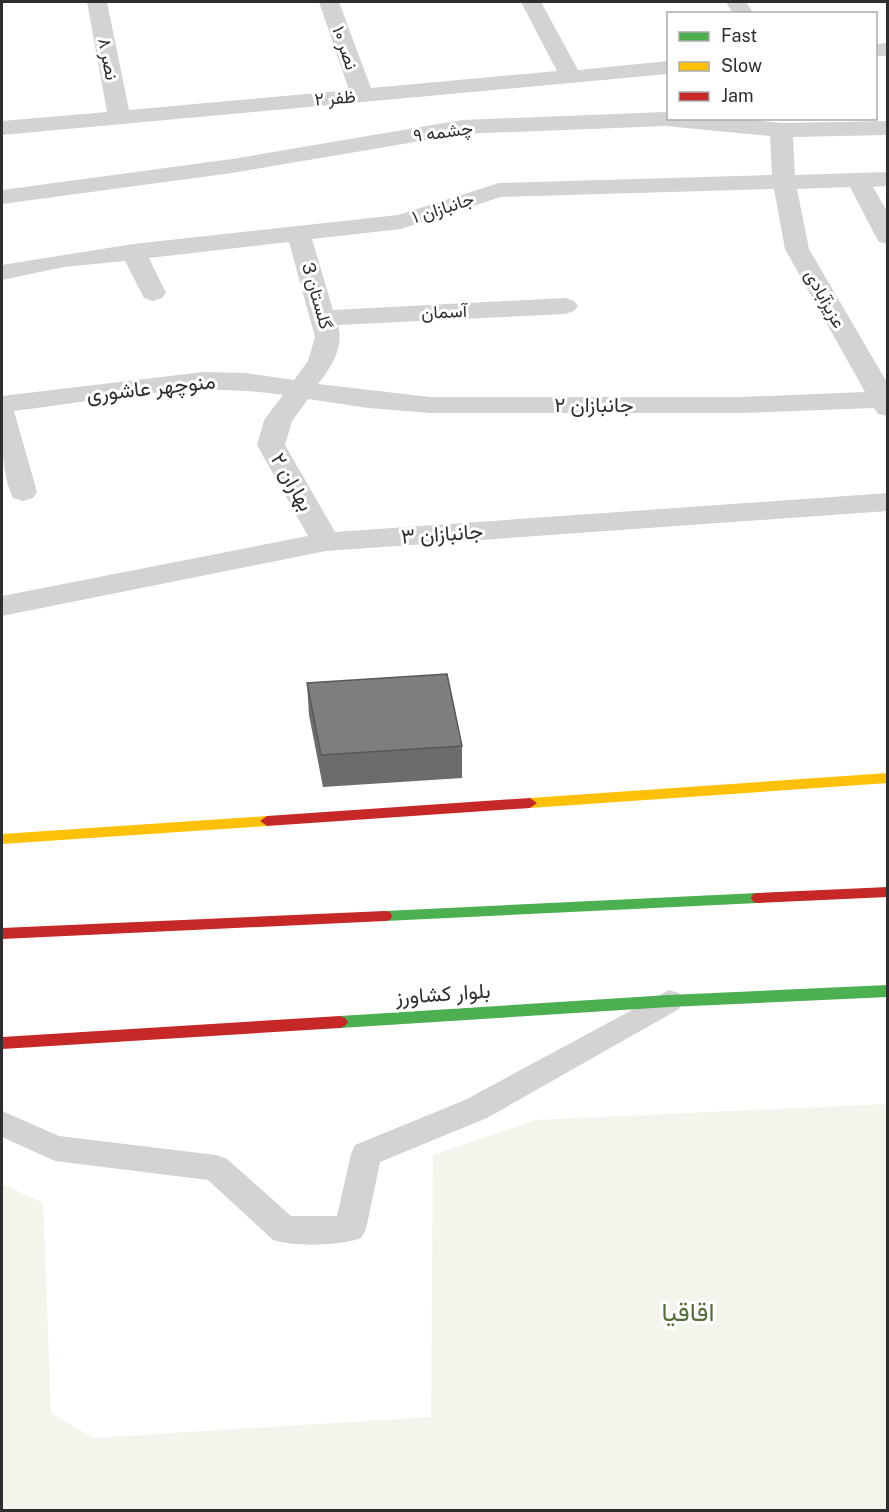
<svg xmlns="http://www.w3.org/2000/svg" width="889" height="1512" font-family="'Public Sans',Vazirmatn,sans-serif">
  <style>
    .green { fill: #f1f5eb }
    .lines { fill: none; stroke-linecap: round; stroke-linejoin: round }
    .lane { fill: #d3d3d3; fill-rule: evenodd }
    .street { fill: #d3d3d3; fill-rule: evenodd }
    .fast { fill: #4caf50; fill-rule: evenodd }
    .slow { fill: #ffc107; fill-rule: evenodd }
    .jam { fill: #c62828; fill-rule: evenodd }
    .wall { fill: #6c6c6c }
    .building { fill: #7e7e7e; stroke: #585858; stroke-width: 1.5 }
    .labels { text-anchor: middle; stroke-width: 6; stroke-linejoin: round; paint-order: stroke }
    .far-street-label { font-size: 18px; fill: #2e2e2e; stroke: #fff }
    .street-label { font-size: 21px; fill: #2e2e2e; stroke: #fff }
    .near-park-label { font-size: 26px; fill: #536e37; stroke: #fff }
  </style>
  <rect width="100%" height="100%" fill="#fff"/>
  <polygon class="green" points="887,1104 887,1510 2,1510 2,1184 43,1203 51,1413 93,1438 431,1417 433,1155 536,1120"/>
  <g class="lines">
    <path class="lane" d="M669,990L679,993L683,1001L679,1009L487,1118L380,1162L366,1229L361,1238C340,1246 294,1247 273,1240L208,1180L55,1161L2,1137V1111L59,1136L216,1155L227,1159L291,1216H337L351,1154L355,1145L465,1100Z"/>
    <g class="street">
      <polygon points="87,2 107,2 129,110 349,90 319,2 339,2 371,88 557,71 521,2 541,2 578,70 668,61 668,74 2,135 2,121 107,112"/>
      <polygon points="726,2 746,2 754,14 733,14"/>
      <polygon points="888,43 888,56 876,56 876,44"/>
      <path d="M665,112L668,113V118H732L781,123L888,121V135L793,137L795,175L888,172V186L873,187L888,213V244L879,242L876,237L850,187L797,189L809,249L888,384V416L878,414L874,408L742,413H430L368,408L308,399L292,421L285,445L335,532L888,493V511L326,551L2,616V596L308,536L257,445L264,420L283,395C193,381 103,400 14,411L37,492L33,498L23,501L13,498C0,471 2,427 2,396L203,372L245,373L294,380L308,361L315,337L289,242L149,258L166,293L162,298L153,301L144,298L125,261L64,267L2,280V265L133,244L398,215L499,183L772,175L770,136L665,126L462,134L232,173L2,204V190L232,159L462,120ZM774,189L785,249L865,392L742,397H430L318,384C332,366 344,348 338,325L565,314L574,311L578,306L574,301L565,298L333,310L312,239L401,229L501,197Z"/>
    </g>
    <g class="fast">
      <polygon points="758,893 763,894 765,898 763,902 758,903 385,921 380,920 378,916 380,912 385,911"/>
      <polygon points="888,985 888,997 669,1007 340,1028 335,1026 332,1022 335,1018 340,1016 669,995"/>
    </g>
    <g class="slow">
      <polygon points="888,773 888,783 530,808 523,803 530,798"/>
      <polygon points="267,816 274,821 267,826 2,844 2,834"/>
    </g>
    <g class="jam">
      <polygon points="530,798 537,803 530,808 267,826 260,821 267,816"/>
      <polygon points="888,887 888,897 758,903 753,902 751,898 753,894 758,893"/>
      <polygon points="385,911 390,912 392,916 390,920 385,921 2,939 2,928"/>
      <polygon points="340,1016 345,1018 348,1022 345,1026 340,1028 2,1049 2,1037"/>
    </g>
  </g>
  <polygon class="wall" points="307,683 462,746 462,778 323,787 309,715"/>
  <polygon class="building" points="447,674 462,746 321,755 307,683"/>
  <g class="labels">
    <g class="far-street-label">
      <text transform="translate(345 48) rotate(71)" y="6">نصر ۱۰</text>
      <text transform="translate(108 59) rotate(79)" y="6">نصر ۸</text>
      <text transform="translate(335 98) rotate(-5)" y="6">ظفر ۲</text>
      <text transform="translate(443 132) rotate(-8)" y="6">چشمه ۹</text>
      <text transform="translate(443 208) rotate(-18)" y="6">جانبازان ۱</text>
      <text transform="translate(317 296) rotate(74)" y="6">گلستان 3</text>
      <text transform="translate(825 299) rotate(61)" y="6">عزیزآبادی</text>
      <text transform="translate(444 312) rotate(-3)" y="6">آسمان</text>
    </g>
    <g class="street-label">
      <text transform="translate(151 388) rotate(-6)" y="7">منوچهر عاشوری</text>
      <text x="594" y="412">جانبازان ۲</text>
      <text transform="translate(292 482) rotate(60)" y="7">بهاران ۲</text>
      <text transform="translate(442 534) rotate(-4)" y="7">جانبازان ۳</text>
      <text transform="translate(443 994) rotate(-4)" y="7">بلوار کشاورز</text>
    </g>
    <g class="near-park-label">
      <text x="688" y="1321">اقاقیا</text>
    </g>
  </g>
  <rect width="889" height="1512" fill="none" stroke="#2e2e2e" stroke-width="6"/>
  <rect x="667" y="12" width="210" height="108" fill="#ffffff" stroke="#ababab" stroke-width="1.5"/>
  <rect x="679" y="32" width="30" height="9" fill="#4caf50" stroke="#ababab" stroke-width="1.5"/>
  <text x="721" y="42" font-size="18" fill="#2e2e2e">Fast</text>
  <rect x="679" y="62" width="30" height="9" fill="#ffc107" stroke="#ababab" stroke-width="1.5"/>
  <text x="721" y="72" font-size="18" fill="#2e2e2e">Slow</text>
  <rect x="679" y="92" width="30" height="9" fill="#c62828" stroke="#ababab" stroke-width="1.5"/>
  <text x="721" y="102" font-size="18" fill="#2e2e2e">Jam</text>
</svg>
